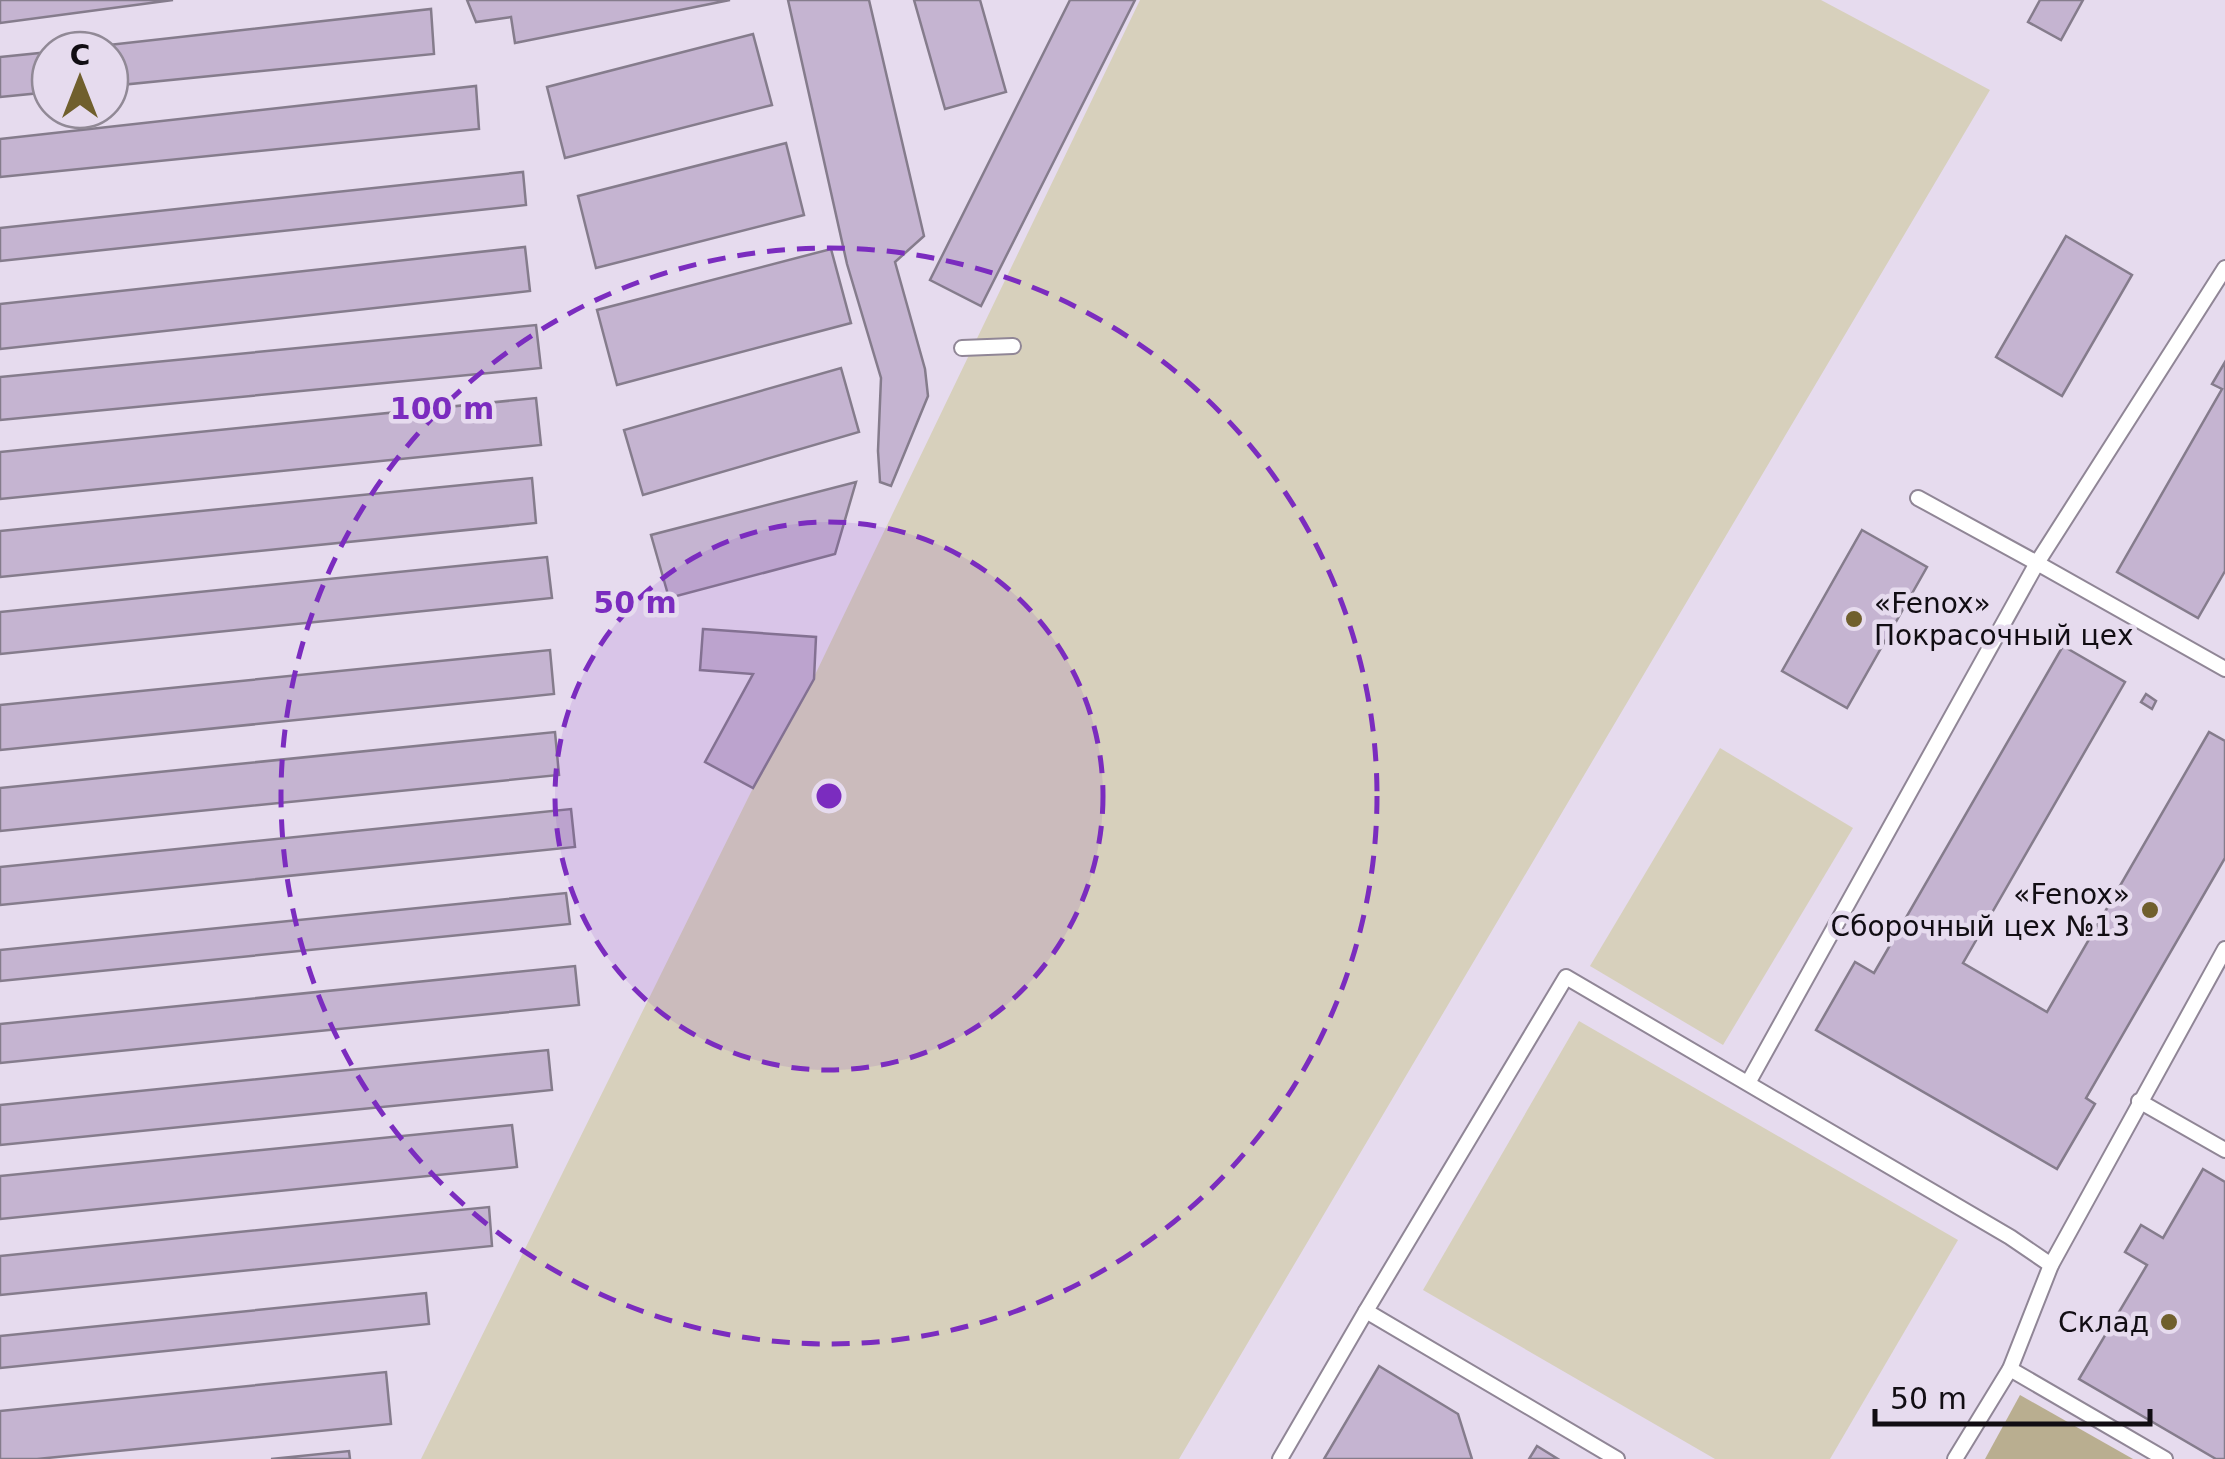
<svg xmlns="http://www.w3.org/2000/svg" width="2225" height="1459" font-family="'DejaVu Sans',sans-serif">
  <style>
    .green { fill: #d7d0bc }
    .forest { fill: #b9ae90 }
    .building { fill: #c5b4d1; stroke: #857c8c; stroke-width: 2.5 }
    .lines { fill: none; stroke-linecap: round; stroke-linejoin: round }
    .service-casing { stroke: #908696; stroke-width: 18 }
    .service { stroke: #fff; stroke-width: 14 }
    .ring { fill: none; stroke: #7b2cbf; stroke-width: 5; stroke-dasharray: 18 12 }
    .poi-dot { fill: #705f2d; stroke: #e6dbee; stroke-width: 4 }
    .labels { text-anchor: middle; stroke-width: 9; stroke-linejoin: round; paint-order: stroke }
    .poi-label { font-size: 28px; fill: #110d13; stroke: #e6dbee; text-anchor: end }
    .centre { fill: #7b2cbf; stroke: #e6dbee; stroke-width: 5 }
    .ring-label { font-size: 30px; text-anchor: middle; font-weight: bold; fill: #7b2cbf; stroke: #e6dbee; stroke-width: 9; stroke-linejoin: round; paint-order: stroke }
  </style>
  <rect width="100%" height="100%" fill="#e6dbee"/>
  <g class="green">
    <polygon points="1140,0 1821,0 1990,90 1179,1459 421,1459 753,788 813,679"/>
    <polygon points="1720,748 1853,828 1723,1045 1590,966"/>
    <polygon points="1579,1021 1958,1240 1830,1459 1715,1459 1423,1290"/>
  </g>
  <polygon class="forest" points="2020,1395 2133,1459 1985,1459"/>
  <g class="building">
    <polygon points="0,0 173,0 0,23"/>
    <polygon points="467,0 730,0 515,43 511,17 476,22"/>
    <polygon points="788,0 869,0 924,236 895,262 925,369 928,396 891,486 880,482 878,451 881,378 847,264"/>
    <polygon points="914,0 980,0 1006,92 945,109"/>
    <polygon points="1070,0 1135,0 981,306 930,280"/>
    <polygon points="2040,0 2083,0 2061,40 2028,22"/>
    <polygon points="431,9 434,54 110,86 110,50 64,50"/>
    <polygon points="753,34 772,105 565,158 547,87"/>
    <polygon points="50,52 50,92 0,97 0,57"/>
    <polygon points="476,86 479,129 0,177 0,139"/>
    <polygon points="786,143 804,215 596,268 578,196"/>
    <polygon points="523,172 526,205 0,261 0,228"/>
    <polygon points="2066,236 2132,275 2062,396 1996,357"/>
    <polygon points="525,247 530,291 0,349 0,304"/>
    <polygon points="831,249 851,323 617,385 597,310"/>
    <polygon points="536,325 541,368 0,420 0,377"/>
    <polygon points="2225,362 2225,571 2198,618 2117,572 2222,389 2212,384"/>
    <polygon points="841,368 859,432 643,495 624,430"/>
    <polygon points="536,398 541,445 0,499 0,452"/>
    <polygon points="532,478 536,523 0,577 0,531"/>
    <polygon points="856,482 835,554 669,598 651,535"/>
    <polygon points="1862,530 1927,567 1847,708 1782,671"/>
    <polygon points="547,557 552,598 0,654 0,612"/>
    <polygon points="703,629 816,637 814,679 753,788 705,762 753,674 700,670"/>
    <polygon points="2063,646 2125,682 1963,963 2047,1012 2209,732 2225,741 2225,858 2086,1098 2095,1104 2057,1169 1816,1030 1855,962 1874,973"/>
    <polygon points="550,650 554,694 0,750 0,705"/>
    <polygon points="2146,694 2156,701 2152,709 2141,702"/>
    <polygon points="555,732 559,775 0,831 0,788"/>
    <polygon points="571,809 575,847 0,905 0,867"/>
    <polygon points="566,893 570,924 0,981 0,950"/>
    <polygon points="575,966 579,1005 0,1063 0,1024"/>
    <polygon points="548,1050 552,1090 0,1145 0,1105"/>
    <polygon points="512,1125 517,1167 0,1219 0,1176"/>
    <polygon points="2203,1169 2225,1182 2225,1459 2216,1459 2079,1379 2147,1265 2125,1252 2141,1225 2163,1238"/>
    <polygon points="489,1207 492,1246 0,1295 0,1256"/>
    <polygon points="426,1293 429,1324 0,1368 0,1336"/>
    <polygon points="1379,1366 1458,1414 1472,1459 1324,1459"/>
    <polygon points="386,1372 391,1424 37,1459 0,1459 0,1411"/>
    <polygon points="1537,1446 1558,1459 1529,1459"/>
    <polygon points="349,1451 350,1459 271,1459"/>
  </g>
  <g class="lines">
    <defs>
      <g id="service">
        <polyline points="962,348 1013,346"/>
        <polyline points="1918,498 2037,563 2225,268"/>
        <polyline points="1748,1083 2037,563 2225,669"/>
        <polyline points="2139,1101 2225,1150"/>
        <polyline points="2010,1369 2165,1459"/>
        <polyline points="1280,1459 1366,1311"/>
        <polyline points="1617,1459 1366,1311 1566,977 2010,1237 2051,1265 2225,949"/>
        <polyline points="1955,1459 2010,1369 2051,1265"/>
      </g>
    </defs>
    <use href="#service" class="service-casing"/>
    <use href="#service" class="service"/>
  </g>
  <circle cx="829" cy="796" r="274" fill="#7b2cbf" fill-opacity=".12"/>
  <g class="ring">
    <circle cx="829" cy="796" r="274"/>
    <circle cx="829" cy="796" r="548"/>
  </g>
  <g class="poi-dot">
    <circle cx="1854" cy="619" r="10"/>
    <circle cx="2150" cy="910" r="10"/>
    <circle cx="2169" cy="1322" r="10"/>
  </g>
  <g class="labels">
    <g class="poi-label">
      <text x="1874" y="613" text-anchor="start">«Fenox»<tspan x="1874" dy="32">Покрасочный цех</tspan></text>
      <text x="2130" y="904">«Fenox»<tspan x="2130" dy="32">Сборочный цех №13</tspan></text>
      <text x="2149" y="1332">Склад</text>
    </g>
  </g>
  <circle cx="829" cy="796" r="15" class="centre"/>
  <g class="ring-label">
    <text x="442" y="419">100 m</text>
    <text x="635" y="613">50 m</text>
  </g>
  <g transform="translate(80 80)"><circle r="48" fill="#e6dbee" stroke="#918996" stroke-width="2.5"/>
  <path d="M0-8L18 38L0 25L-18 38Z" fill="#705f2d"/>
  <text y="-15" font-size="28" font-weight="bold" text-anchor="middle" fill="#110d13">С</text>
  </g>
  <path d="M1875 1409v15h275v-15" fill="none" stroke="#110d13" stroke-width="5"/>
  <text x="1890" y="1409" font-size="30" fill="#110d13" stroke="#e6dbee" stroke-width="8" paint-order="stroke">50 m</text>
</svg>
